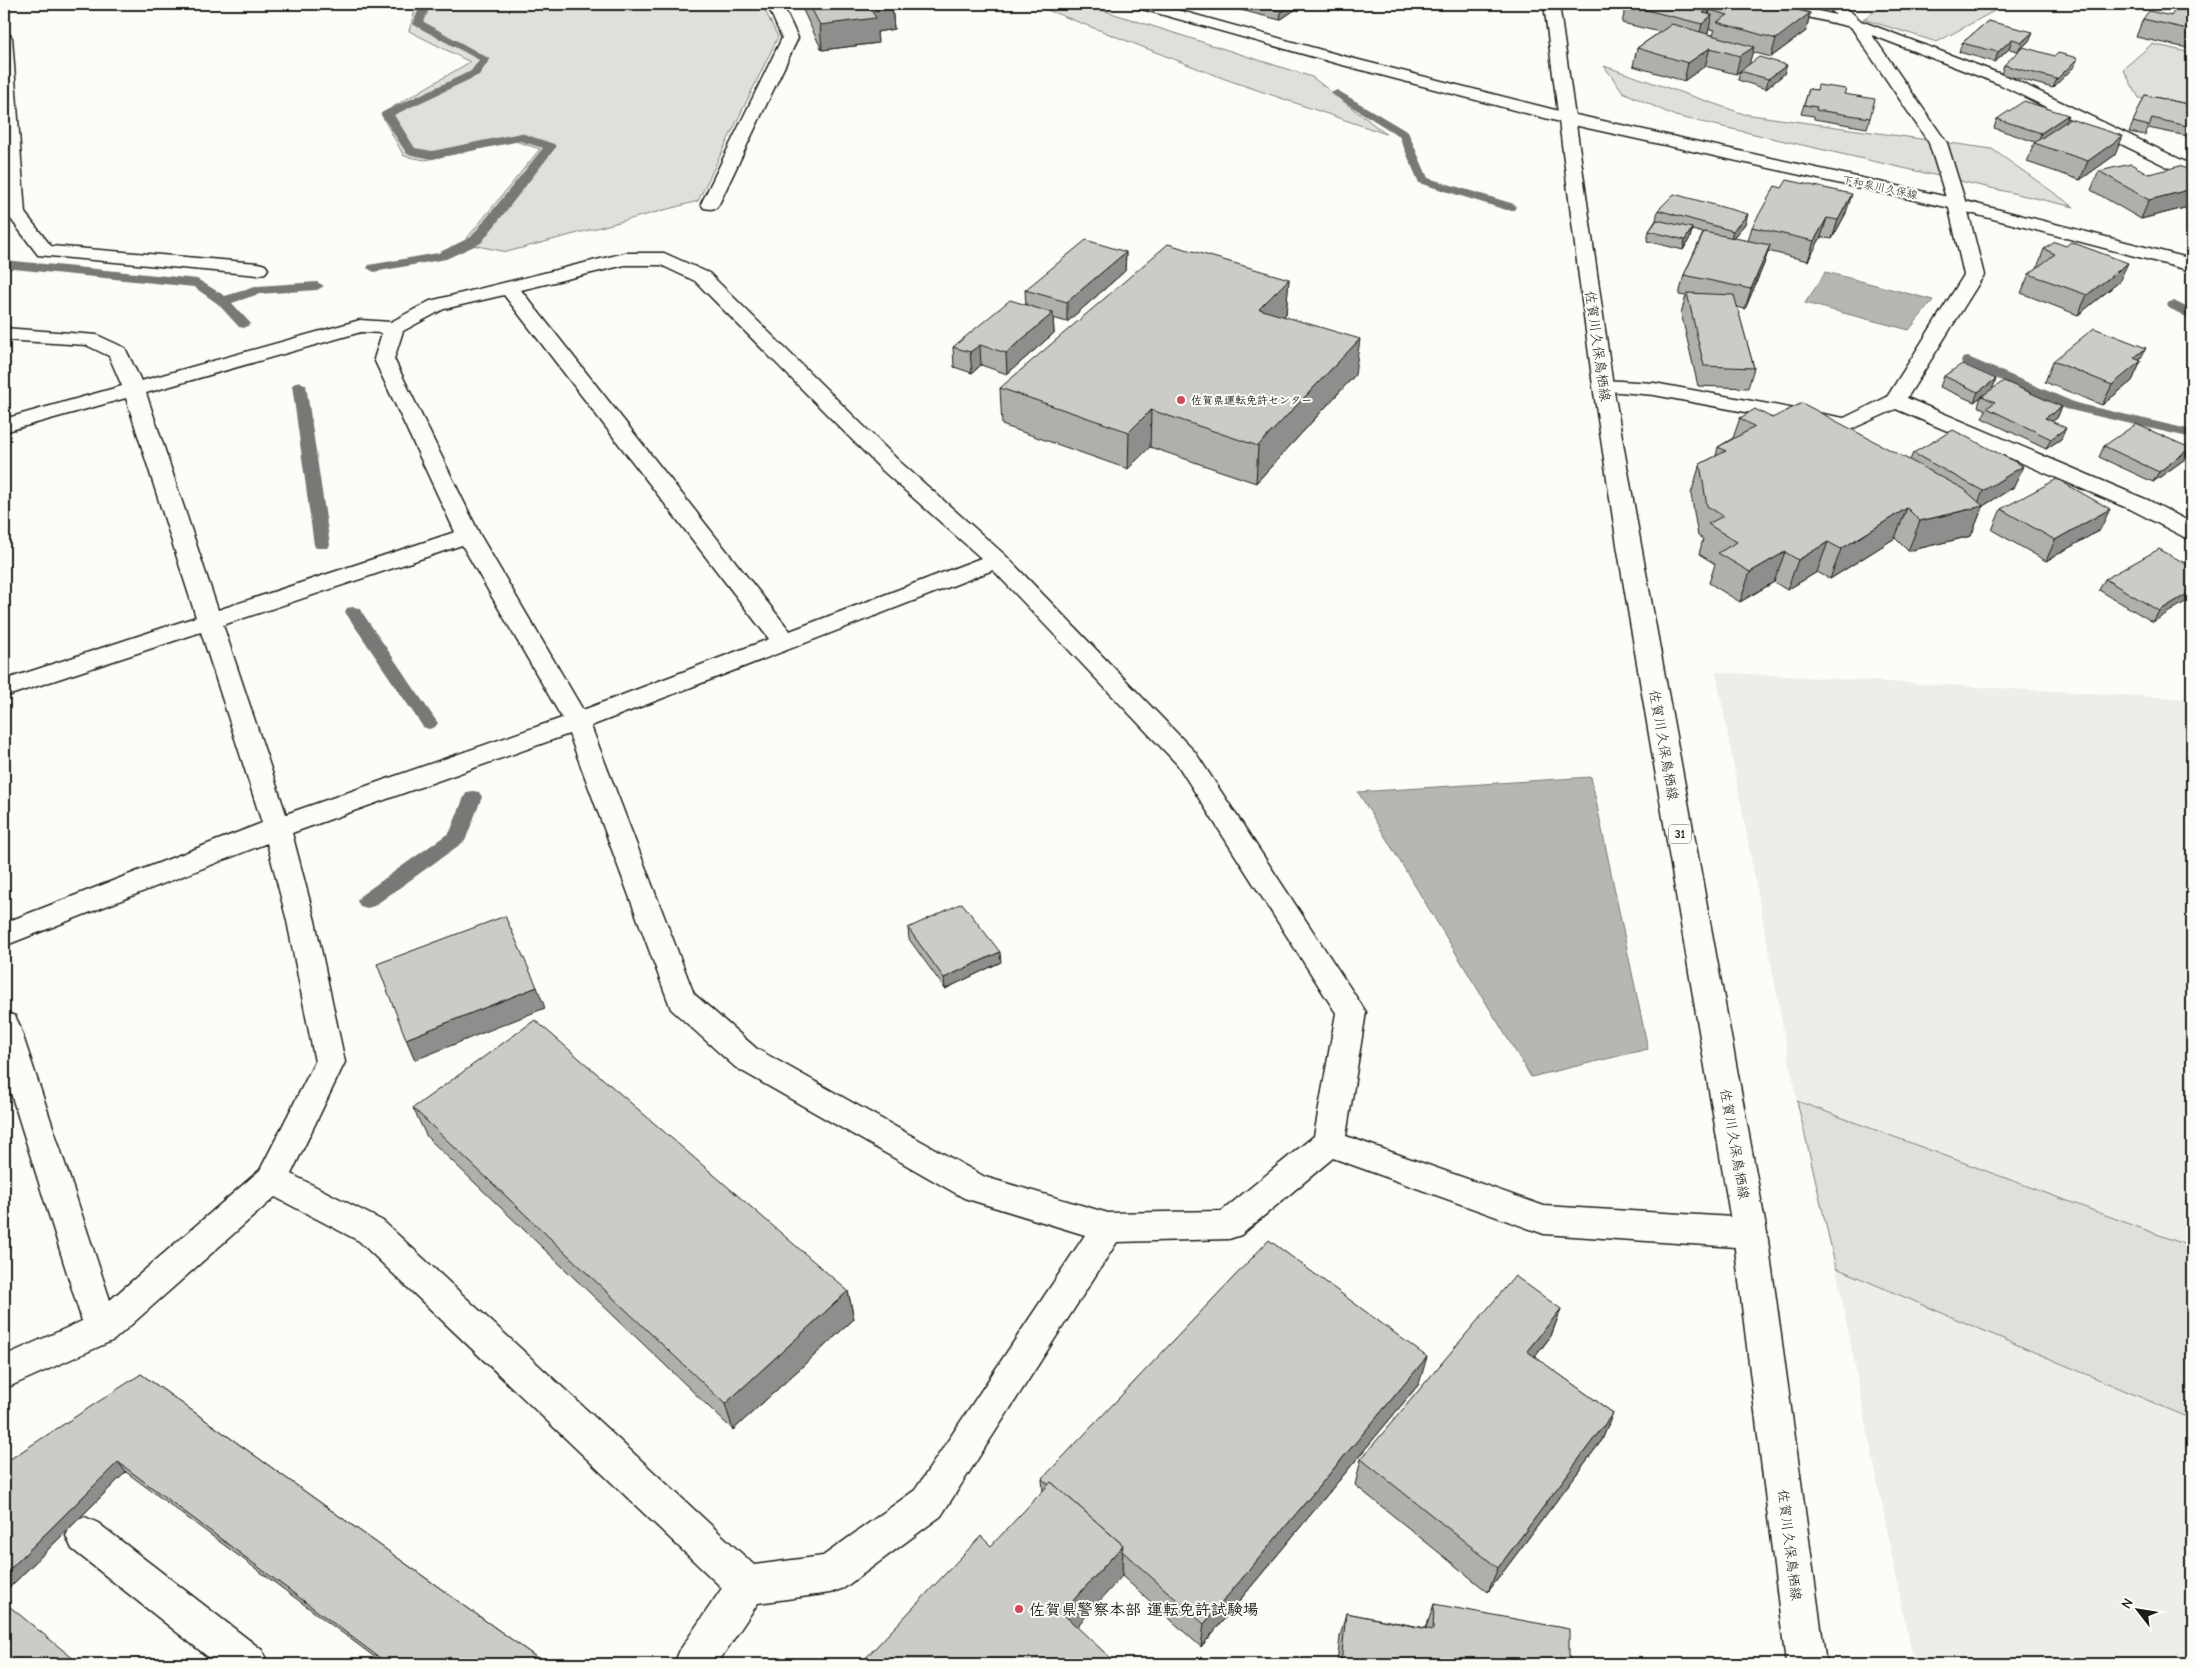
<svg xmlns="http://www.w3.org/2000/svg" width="2196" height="1668" font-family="'Comic Neue','Klee One',sans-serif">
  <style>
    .built { fill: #eeede9 }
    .green { fill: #e0dfdb; stroke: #7e7e7c }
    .water { fill: #b7b6b2; stroke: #797876 }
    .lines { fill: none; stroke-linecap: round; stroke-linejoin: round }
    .stream { fill: #797876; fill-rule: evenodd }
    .lane-casing { stroke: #1c1c1c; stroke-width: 3 }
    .street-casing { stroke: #1c1c1c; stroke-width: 3 }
    .secondary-casing { stroke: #1c1c1c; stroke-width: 3 }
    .primary-casing { stroke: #1c1c1c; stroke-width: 3 }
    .lane { fill: #fdfcf7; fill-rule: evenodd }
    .street { fill: #fdfcf7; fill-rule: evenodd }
    .secondary { fill: #fdfcf7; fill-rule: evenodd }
    .primary { fill: #fdfcf7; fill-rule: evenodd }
    .wall { fill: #afafac; stroke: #1c1c1c; fill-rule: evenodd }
    .shaded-wall { fill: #8f8e8c; stroke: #1c1c1c }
    .building { fill: #cccbc8; stroke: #1c1c1c }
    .poi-dot { fill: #d1495b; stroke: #fdfcf7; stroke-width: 2 }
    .labels { text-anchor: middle; stroke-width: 4; stroke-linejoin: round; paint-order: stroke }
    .far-street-label { font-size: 11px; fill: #1c1c1c; stroke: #fdfcf7 }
    .far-poi-label { font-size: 11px; font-weight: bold; fill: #1c1c1c; stroke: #fdfcf7; text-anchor: start }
    .shield { fill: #fdfcf7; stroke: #605f5e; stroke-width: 1 }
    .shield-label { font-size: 12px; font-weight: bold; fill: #1c1c1c }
    .street-label { font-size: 14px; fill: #1c1c1c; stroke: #fdfcf7 }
    .near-poi-label { font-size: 16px; font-weight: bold; fill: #1c1c1c; stroke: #fdfcf7; text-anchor: start }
  </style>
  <rect width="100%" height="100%" fill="#fdfcf7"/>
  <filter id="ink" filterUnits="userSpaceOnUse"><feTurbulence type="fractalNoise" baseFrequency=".02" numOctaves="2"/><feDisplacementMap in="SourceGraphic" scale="10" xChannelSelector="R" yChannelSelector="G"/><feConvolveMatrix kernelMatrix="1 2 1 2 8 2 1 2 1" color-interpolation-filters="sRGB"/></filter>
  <g filter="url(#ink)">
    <g class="built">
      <polygon points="1716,672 2192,699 2192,1247 1797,1101"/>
      <polygon points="1836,1268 2192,1419 2192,1664 1916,1664 1908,1638"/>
    </g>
    <g class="green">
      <polygon points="417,4 762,4 778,37 698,201 507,252 463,243 540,149 515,141 425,160 404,156 381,114 470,62 409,31"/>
      <polygon points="1032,4 1083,4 1312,77 1386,134 1225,79"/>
      <polygon points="1886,4 2007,4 1937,42 1863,19"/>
      <polygon points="2152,44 2192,53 2192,107 2139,98 2123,69"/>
      <polygon points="1604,66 1744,114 1992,149 2074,207 1675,116 1623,92"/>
      <polygon points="1797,1101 2192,1247 2192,1419 1836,1268"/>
    </g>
    <g class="water">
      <polygon points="1826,272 1933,300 1909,330 1805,303"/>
      <polygon points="1591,777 1648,1049 1531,1077 1358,792"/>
    </g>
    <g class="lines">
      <g class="stream">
        <polygon points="421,4 431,4 424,22 490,59 479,75 394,115 415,148 432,151 521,133 554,144 556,147 481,243 446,259 374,272 367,268 369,265 438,253 471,237 543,148 520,141 432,159 407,154 381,114 383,112 471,71 479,60 414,25 413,23"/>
        <polygon points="1337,90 1408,132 1428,178 1514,204 1516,207 1514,210 1506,210 1419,183 1399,136 1333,95 1331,93"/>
        <polygon points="4,260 197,279 225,296 258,286 317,282 324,286 317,290 259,294 232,303 251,324 244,328 239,327 218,304 194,287 4,268"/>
        <polygon points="2174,301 2192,310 2192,320 2169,308 2167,305 2169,302"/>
        <polygon points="1968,357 2076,403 2192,430 2192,438 2066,409 1963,364 1961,361 1963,358"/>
        <polygon points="299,381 306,385 330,545 328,548 316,548 314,545 292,385"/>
        <polygon points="353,607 359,608 435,719 438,723 435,727 429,729 423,727 345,612 347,608"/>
        <polygon points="473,791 479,792 482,797 465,841 374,906 367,908 360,906 357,901 360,896 450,832 464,797 467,792"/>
      </g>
      <defs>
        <g id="lane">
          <polygon points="767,4 782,4 798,38 719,204 716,208 710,209 704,208 701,204 782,38"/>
          <path d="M625,253H664L709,273L899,461L1005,555L1195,752L1366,1012L1346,1136L1544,1206L1750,1218L1762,1223L1767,1233L1762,1243L1750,1248L1544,1234L1333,1158L1241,1235L1229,1239L1117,1242L941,1516L844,1588L830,1593L758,1603L717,1664H674L680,1650L722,1588L359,1241L275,1197L114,1340L4,1389V1356L82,1321L4,1071V1012L15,1016L19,1024L110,1300L260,1170L315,1062L287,921L267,843L4,946V923L262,823L201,632L4,697V680L196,617L126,398L4,432V419L122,386L109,356L86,345L4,340V328L97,335L125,348L141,381L360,320L391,322L430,301ZM625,265H661L695,281L883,471L981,558L790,631L521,290ZM504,295L769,639L583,710L480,535L394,359L403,331L444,309ZM361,332L382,333L374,359L455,532L218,610L146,393ZM462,545L562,718L286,814L223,625ZM993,570L1177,764L1336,1013L1314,1136L1222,1211L1108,1213L985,1177L757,1049L694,994L591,726ZM569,734L671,1009L735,1067L964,1198L1085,1235L915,1490L823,1556L754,1565L383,1221L291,1174L345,1062L315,921L292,833Z"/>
          <polygon points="85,1517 98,1523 262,1650 268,1664 217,1664 72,1549 66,1536 72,1523"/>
        </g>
        <g id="street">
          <polygon points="1761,4 1788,4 1836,15 1825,4 1842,4 1861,21 2011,78 2192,165 2192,177 2186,176 1999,84 1872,35 1947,143 1966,204 1984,275 1907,398 2150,501 2192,523 2192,539 2184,537 2134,511 1896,409 1847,431 1654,395 1596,390 1593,386 1596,382 1603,380 1654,383 1844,418 1887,397 1964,275 1948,204 1929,143 1851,27 1764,7"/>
          <polygon points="4,33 10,35 12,38 25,213 51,246 258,263 265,265 268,269 265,273 258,275 38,255 7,214 4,163"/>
        </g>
        <polygon id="secondary" points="1133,4 1156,4 1347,57 1567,113 1957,199 2192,259 2192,271 1955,209 1560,122 1335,63 1135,7"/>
        <polygon id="primary" points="1544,4 1559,4 1613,386 1641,545 1767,1233 1826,1664 1786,1664 1733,1233 1617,545 1593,386"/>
      </defs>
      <use href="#lane" class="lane-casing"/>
      <use href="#street" class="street-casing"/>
      <use href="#secondary" class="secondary-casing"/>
      <use href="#primary" class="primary-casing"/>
      <use href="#lane" class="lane"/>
      <use href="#street" class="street"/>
      <use href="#secondary" class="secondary"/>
      <use href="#primary" class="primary"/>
    </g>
    <g class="wall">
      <polygon points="800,4 892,4 894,29 877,32 878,43 822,50"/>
      <polygon points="1221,4 1299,4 1299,7 1280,20 1221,5"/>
      <path d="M1694,4L1710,8L1708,14L1709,15L1710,10L1802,6L1801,10L1810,13L1806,31L1771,57L1752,52L1749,64L1784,74L1766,89L1738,80L1740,71L1736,74L1705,66L1684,81L1633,66L1637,48L1660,32L1622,23L1626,5ZM1709,29L1715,30L1713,35L1707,34Z"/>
      <polygon points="2192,4 2192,49 2136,37 2143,19 2171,16"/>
      <polygon points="1988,21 2029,41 2018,51 2009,49 1995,62 1959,52 1962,43"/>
      <polygon points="2004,65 2074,67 2053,88 2001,74"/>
      <polygon points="1809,89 1844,94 1870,118 1867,128 1814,119 1814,116 1801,114"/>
      <polygon points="2145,95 2192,105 2192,137 2148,128 2145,135 2129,132"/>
      <polygon points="1997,119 2065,122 2115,155 2080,180 2027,162 2034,143 2035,142 1994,128"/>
      <polygon points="2099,171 2149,174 2192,172 2192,206 2141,219 2091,190"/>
      <polygon points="1658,210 1745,224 1733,238 1748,241 1752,227 1846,213 1832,239 1821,237 1808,261 1768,251 1764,264 1745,309 1737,307 1754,368 1748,388 1698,386 1681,313 1686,296 1679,295 1684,275 1703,233 1692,230 1690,238 1683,250 1647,241 1649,231 1656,220"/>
      <polygon points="2066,246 2119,282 2078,315 2021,293 2029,274 2037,268 2044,249"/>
      <polygon points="1126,252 1125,271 1067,322 1053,318 1054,333 1007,374 981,365 972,373 954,367 953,347 1026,305 1025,290"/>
      <polygon points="1289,279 1286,314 1284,316 1355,375 1256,483 1150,447 1128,469 1002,425 1000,388"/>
      <polygon points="2140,360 2141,361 2132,381 2102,405 2045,382 2053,361"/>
      <polygon points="1944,376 1996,379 1992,389 2062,407 2057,418 2052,421 2061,439 2046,449 1982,418 1986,410 1978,406 1981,397 1974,402 1940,387"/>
      <polygon points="1740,418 1772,418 1910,460 1913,453 2014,487 1983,506 1971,536 1908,551 1895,538 1830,579 1817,572 1787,590 1774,582 1740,602 1709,583 1715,564 1699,554 1703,539 1698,536 1691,494 1700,464 1716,456 1718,447 1733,438"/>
      <polygon points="2104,446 2185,459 2153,482 2099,457"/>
      <polygon points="2001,509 2100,530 2046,561 1992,530"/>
      <polygon points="2192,567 2153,622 2099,590 2105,579"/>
      <polygon points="908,928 1001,962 945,989 909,939"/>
      <polygon points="413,1108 848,1291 854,1319 733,1430 427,1137"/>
      <polygon points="1561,1309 1551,1336 1535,1357 1613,1413 1602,1440 1488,1592 1355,1485 1361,1459"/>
      <polygon points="141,1374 536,1657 540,1664 384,1664 126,1472 4,1593"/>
      <polygon points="1419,1384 1201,1647 1122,1576 1043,1491 1042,1479"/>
      <polygon points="1434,1604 1569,1664 1337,1664 1340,1637 1346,1613 1426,1628"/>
    </g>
    <g class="shaded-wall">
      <polygon points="892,4 894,29 877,32 878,43 822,50 820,25 869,7"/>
      <polygon points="1292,4 1299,4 1299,7 1280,20 1281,11"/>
      <polygon points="1802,6 1798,22 1810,13 1806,31 1771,57 1776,39 1798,10"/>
      <polygon points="1710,8 1707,20 1712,15 1708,33 1698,42 1702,24 1703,13"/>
      <polygon points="2033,32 2029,41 2018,51 2022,42"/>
      <polygon points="2012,39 2009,49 1995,62 1998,52"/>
      <polygon points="1754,47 1749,65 1736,74 1740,56"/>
      <polygon points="1710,48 1705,66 1684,81 1688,63"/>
      <polygon points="2078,58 2074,67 2053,88 2057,79"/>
      <polygon points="1787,65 1784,74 1766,89 1768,79"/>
      <polygon points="2068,115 2064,125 2038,143 2041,133"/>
      <polygon points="2123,136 2115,155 2080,180 2088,161"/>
      <polygon points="2192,189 2192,206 2141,219 2149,200"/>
      <polygon points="1852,194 1846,213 1832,239 1838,220"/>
      <polygon points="1748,214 1745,224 1730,241 1733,231"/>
      <polygon points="1827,218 1821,237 1808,261 1814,241"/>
      <polygon points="1692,228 1690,238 1683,250 1685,240"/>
      <polygon points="1770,245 1764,264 1745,309 1751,289"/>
      <polygon points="1126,252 1125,271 1067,322 1067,302"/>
      <polygon points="2128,263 2119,282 2078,315 2087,295"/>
      <polygon points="1289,279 1286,314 1256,345 1259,309"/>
      <polygon points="1053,313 1054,333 1007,374 1006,353"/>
      <polygon points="1360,339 1355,375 1256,483 1258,446"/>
      <polygon points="980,345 981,365 972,373 970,352"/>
      <polygon points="2146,348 2139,362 2141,361 2132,381 2102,405 2112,385 2134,358"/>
      <polygon points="1996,379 1992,390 1982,396 1981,397 1974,402 1978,392"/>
      <polygon points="2062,407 2057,418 2041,429 2045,418"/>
      <polygon points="1151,410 1150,447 1128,469 1129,432"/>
      <polygon points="2066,428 2061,439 2046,449 2051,439"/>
      <polygon points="2190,448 2185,459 2153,482 2159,472"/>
      <polygon points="2023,466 2014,487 1983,506 1971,536 1908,551 1920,521 1976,508 1983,491"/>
      <polygon points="1907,508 1895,538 1830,579 1841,549"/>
      <polygon points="2110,509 2100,530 2046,561 2055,540"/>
      <polygon points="1828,542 1817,572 1787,590 1798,560"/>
      <polygon points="1785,552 1774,582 1740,602 1750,572"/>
      <polygon points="2192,591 2192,598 2153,622 2159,611"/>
      <polygon points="1000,952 1001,962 945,989 944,978"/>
      <polygon points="537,987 545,1008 415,1060 406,1039"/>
      <polygon points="848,1291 854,1319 733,1430 725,1404"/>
      <polygon points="1561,1309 1551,1336 1517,1378 1527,1351"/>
      <polygon points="1427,1357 1419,1384 1201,1647 1204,1624"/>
      <polygon points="1613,1413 1602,1440 1488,1592 1498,1568"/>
      <polygon points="118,1462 126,1472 4,1593 4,1575"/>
      <polygon points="1123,1545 1122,1576 1063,1642 1062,1613"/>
      <polygon points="536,1657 540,1664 530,1664"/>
    </g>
    <g class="building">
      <polygon points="809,4 892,4 869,7 876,18 820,25"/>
      <polygon points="1251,4 1292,4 1281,11"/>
      <polygon points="1628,4 1692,4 1710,8 1703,13 1712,15 1702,24 1626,5"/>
      <polygon points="1720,4 1792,4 1802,6 1798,10 1810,13 1776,39 1717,22 1728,15 1710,10"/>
      <polygon points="2179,4 2192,4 2192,30 2143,19 2149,11 2171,16"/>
      <polygon points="1988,21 2033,32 2022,42 2012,39 1998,52 1962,43"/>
      <polygon points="1672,24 1754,47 1740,56 1710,48 1688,63 1637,48"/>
      <polygon points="2023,47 2055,56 2058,53 2078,58 2057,79 2004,65"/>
      <polygon points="1759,57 1787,65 1768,79 1740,71"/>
      <polygon points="1818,85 1846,89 1844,94 1875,99 1870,118 1816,110 1817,107 1804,105 1809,89 1817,90"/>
      <polygon points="2145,95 2192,105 2192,127 2152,118 2149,126 2133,122"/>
      <polygon points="2024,101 2068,115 2041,133 1997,119"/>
      <polygon points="2070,119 2123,136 2088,161 2034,143"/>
      <polygon points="2131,164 2149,174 2180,166 2192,172 2192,189 2149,200 2099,171"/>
      <polygon points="1787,180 1852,194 1838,220 1827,218 1814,241 1752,227 1775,186 1782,188"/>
      <polygon points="1674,194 1748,214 1733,231 1658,210"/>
      <polygon points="1657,220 1692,228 1685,240 1649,231"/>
      <polygon points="1704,232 1770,245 1751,289 1684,275"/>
      <polygon points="1086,240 1126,252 1067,302 1025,290"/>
      <polygon points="2055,242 2066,246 2071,242 2128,263 2087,295 2029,274 2055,254 2044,249"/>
      <polygon points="1168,244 1289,279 1259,309 1360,339 1258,446 1151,410 1129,432 1000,388"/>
      <polygon points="1687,293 1734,295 1754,368 1704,366"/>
      <polygon points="1010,300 1053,313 1006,353 980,345 970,352 953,347"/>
      <polygon points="2094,328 2146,348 2134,358 2141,361 2112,385 2053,361"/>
      <polygon points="1962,364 1996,379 1978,392 1944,376"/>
      <polygon points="2004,381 2062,407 2045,418 2066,428 2051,439 1987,408 1995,402 1982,396"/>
      <polygon points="1802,403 1964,489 1983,506 1920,521 1907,508 1841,549 1828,542 1798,560 1785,552 1750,572 1718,553 1737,542 1708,524 1723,516 1707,506 1700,464 1726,451 1718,447 1755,427 1740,418 1755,409 1772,418"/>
      <polygon points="2136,424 2190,448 2159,472 2104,446"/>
      <polygon points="1953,430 2023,466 1983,491 1913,453"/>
      <polygon points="2057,479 2110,509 2055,540 2001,509"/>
      <polygon points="2159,549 2192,567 2192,591 2159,611 2105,579"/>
      <polygon points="962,903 1000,952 944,978 908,928"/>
      <polygon points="505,916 537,987 406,1039 377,964"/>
      <polygon points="535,1020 848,1291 725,1404 413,1108"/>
      <polygon points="1269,1240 1427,1357 1204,1624 1122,1551 1123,1545 1051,1482 1049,1485 1042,1479"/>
      <polygon points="1515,1276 1561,1309 1527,1351 1613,1413 1498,1568 1361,1459"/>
      <polygon points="141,1374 536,1657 530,1664 388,1664 118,1462 4,1575 4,1463"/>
      <polygon points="1051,1482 1123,1545 1062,1613 1117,1664 860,1664 981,1536 991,1546"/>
      <polygon points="4,1602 80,1664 4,1664"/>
      <polygon points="1434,1604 1569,1629 1569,1664 1341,1664 1346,1613 1433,1630"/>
      <polygon points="1301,1660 1319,1664 1300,1664"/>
    </g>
  </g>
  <g class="poi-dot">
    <circle cx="1181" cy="400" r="5"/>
    <circle cx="1019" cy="1609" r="5"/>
  </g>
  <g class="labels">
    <g class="far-street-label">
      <text transform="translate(1880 187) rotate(12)" y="4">下和泉川久保線</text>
    </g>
    <g class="far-poi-label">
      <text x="1191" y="404">佐賀県運転免許センター</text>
    </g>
    <rect class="shield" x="1669" y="824.5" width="22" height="19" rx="4"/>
    <g class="shield-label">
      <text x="1680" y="838">31</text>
    </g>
    <g class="street-label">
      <text transform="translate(1598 346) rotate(82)" y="5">佐賀川久保鳥栖線</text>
      <text transform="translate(1664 745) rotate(80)" y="5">佐賀川久保鳥栖線</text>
      <text transform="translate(1735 1144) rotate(80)" y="5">佐賀川久保鳥栖線</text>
      <text transform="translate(1790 1545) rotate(83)" y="5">佐賀川久保鳥栖線</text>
    </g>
    <g class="near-poi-label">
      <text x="1029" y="1615">佐賀県警察本部 運転免許試験場</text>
    </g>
  </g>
  <rect width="2196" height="1668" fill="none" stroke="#fdfcf7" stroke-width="20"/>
  <rect x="10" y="10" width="2176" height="1648" fill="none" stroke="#1c1c1c" stroke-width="2" filter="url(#ink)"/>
  <g transform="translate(2138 1610) rotate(301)" stroke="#fdfcf7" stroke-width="4" paint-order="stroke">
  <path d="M0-4L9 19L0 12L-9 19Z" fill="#1c1c1c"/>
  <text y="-8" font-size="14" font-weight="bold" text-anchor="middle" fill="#1c1c1c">N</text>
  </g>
</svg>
